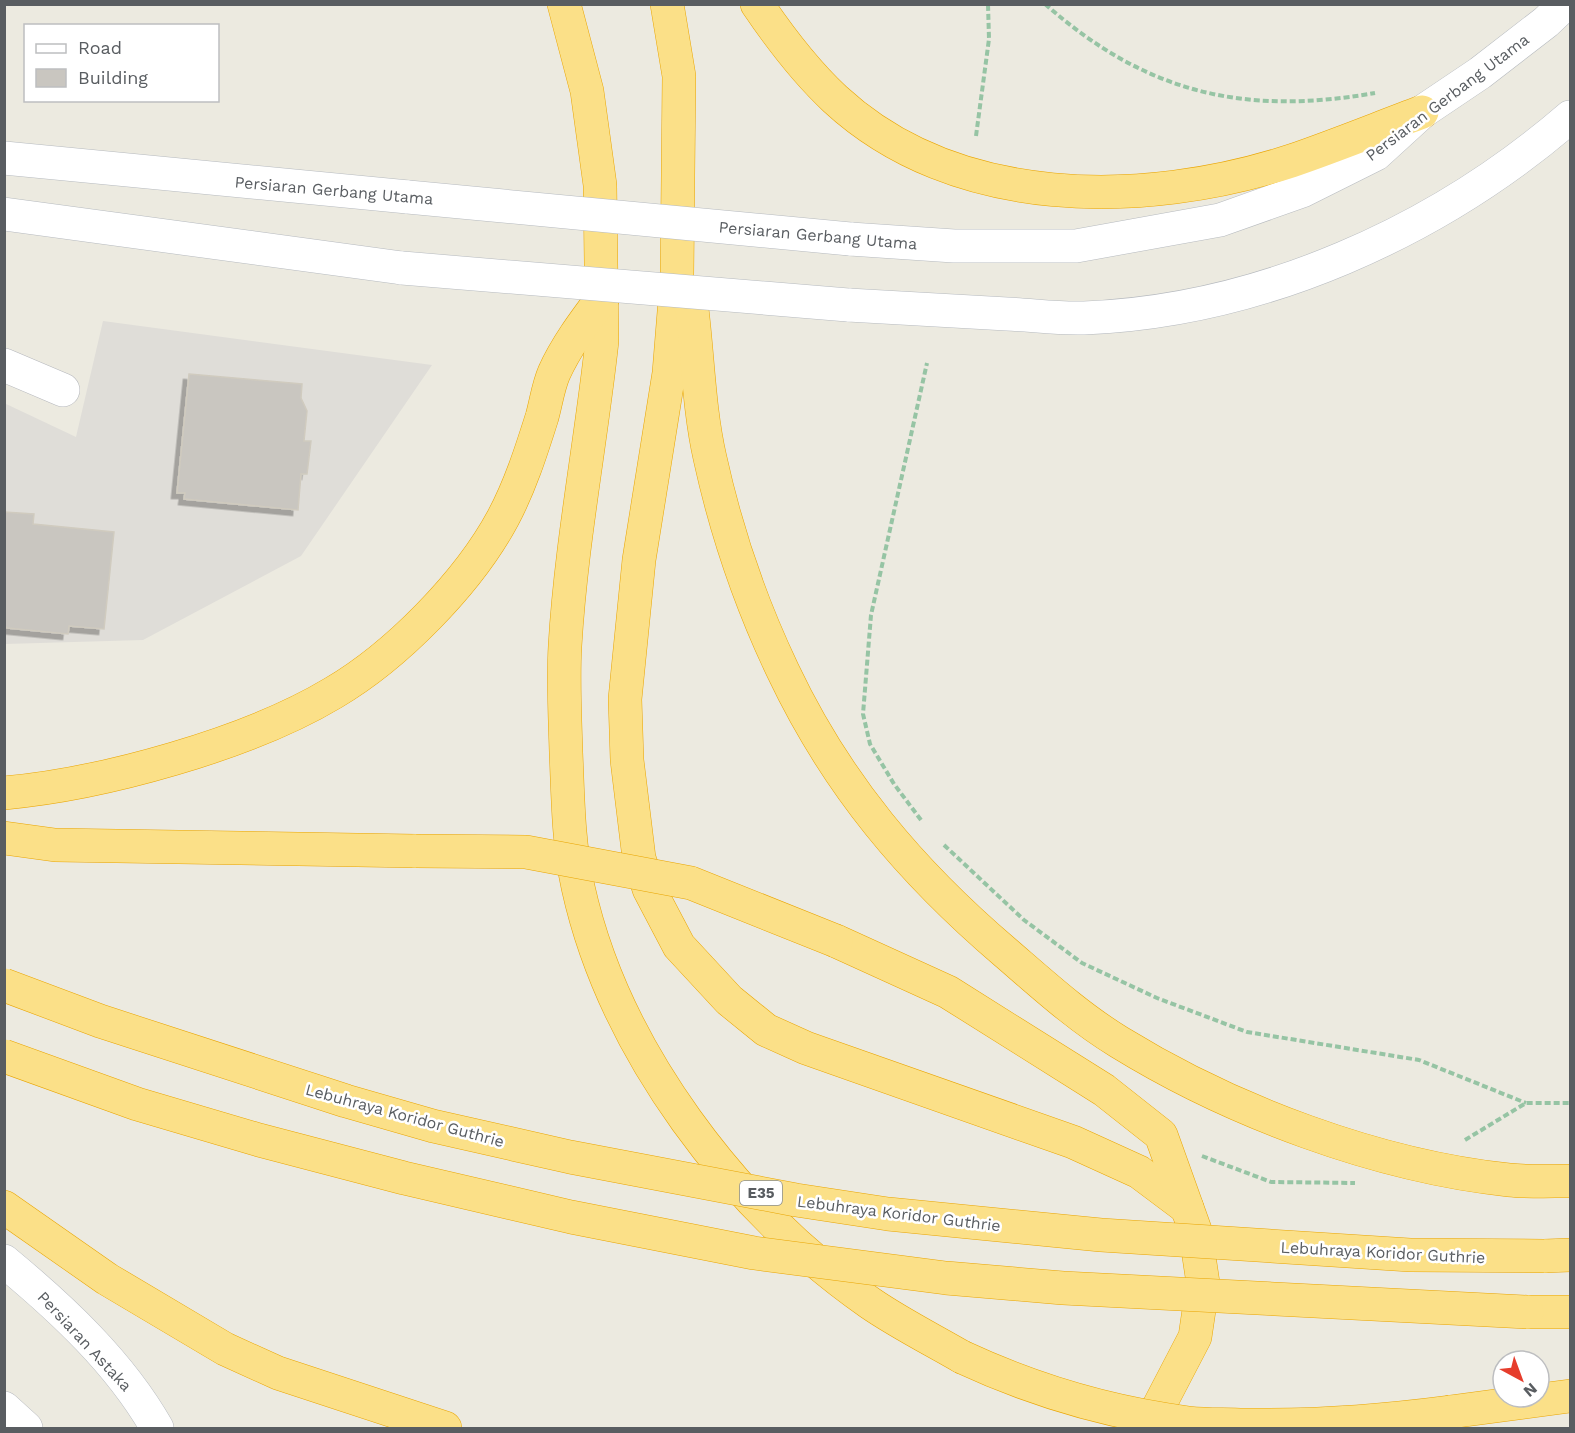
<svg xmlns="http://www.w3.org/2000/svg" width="1575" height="1433" font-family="'Work Sans',sans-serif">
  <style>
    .industrial { fill: #dfddd8 }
    .building { fill: #c9c6c0; stroke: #d0cbbf; stroke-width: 1.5; filter: url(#shadow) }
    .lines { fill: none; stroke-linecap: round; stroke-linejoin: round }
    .minor-casing { stroke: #b6b8bd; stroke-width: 34 }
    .secondary-casing { stroke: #b6babf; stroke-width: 34 }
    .motorway-casing { stroke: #e9a503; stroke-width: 34 }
    .path { stroke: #96c4a4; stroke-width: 4; stroke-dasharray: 6 3; stroke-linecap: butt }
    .minor { stroke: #fff; stroke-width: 33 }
    .secondary { stroke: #fff; stroke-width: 33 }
    .motorway { stroke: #fbe088; stroke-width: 33 }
    .secondary-bridge-casing { stroke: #b6babf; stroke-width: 34; stroke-linecap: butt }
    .motorway-bridge-casing { stroke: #e9a503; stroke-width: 34; stroke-linecap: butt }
    .secondary-bridge { stroke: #fff; stroke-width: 33 }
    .motorway-bridge { stroke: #fbe088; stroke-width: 33 }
    .labels { text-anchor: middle; stroke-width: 5; stroke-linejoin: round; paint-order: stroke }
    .shield { fill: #fff; stroke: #8b8e90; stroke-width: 1.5 }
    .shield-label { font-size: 15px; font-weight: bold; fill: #595d61 }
    .street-label { font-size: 16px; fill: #595d61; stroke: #fff }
  </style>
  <defs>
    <filter id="shadow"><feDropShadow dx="-5.5" dy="5.5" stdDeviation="0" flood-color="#0004"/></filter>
  </defs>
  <rect width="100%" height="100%" fill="#eceae0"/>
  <polygon class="industrial" points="103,321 432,365 301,556 143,640 5,644 4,403 76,437"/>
  <g class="building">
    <polygon points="189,374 302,384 301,398 307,411 304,441 311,441 307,474 301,474 298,510 184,499 185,493 177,493"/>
    <polygon points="4,512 34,514 33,524 114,532 104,629 69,626 68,634 7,628 4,625"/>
  </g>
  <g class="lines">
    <defs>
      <g id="minor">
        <polyline points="4,365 63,390"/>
        <polyline points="4,1408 26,1428"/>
      </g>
      <g id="secondary">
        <polyline points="4,158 408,197"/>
        <polyline points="4,214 402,268"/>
        <polyline points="850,239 954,246 1076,246 1220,220 1302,191 1376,154 1422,112 1480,73 1546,22 1565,4"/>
        <path d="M848,305C901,308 954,311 1007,314C1032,315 1058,319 1084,318C1261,311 1437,232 1570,117"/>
        <path d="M4,1261C62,1309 120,1363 157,1428"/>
      </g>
      <g id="motorway">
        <path d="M564,4L587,91L600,185L602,341C591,442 571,544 565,646C563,681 565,717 566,752C568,797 568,842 578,887C614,1050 734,1208 870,1303C899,1323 931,1339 962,1357"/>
        <polyline points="667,4 679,76 677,275 669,373 639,560 625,699 627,760 639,858 649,889 679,946 729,1000 766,1030 806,1048 1073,1142 1139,1172 1187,1208"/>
        <path d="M757,4C780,38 805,71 835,99C955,210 1143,209 1291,161C1335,146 1379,128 1422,112"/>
        <path d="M685,293L692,309C698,358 699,410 710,458C726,531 751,604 783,671C837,785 911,872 1006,953C1042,984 1078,1017 1119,1042C1231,1111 1377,1166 1509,1180C1529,1182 1550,1181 1570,1181"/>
        <path d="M4,793C103,784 248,744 333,693C396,656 468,583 503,518C520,486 531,452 542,417C546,403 548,387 554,373C566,346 585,321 603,297"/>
        <polyline points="4,838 55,845 416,851"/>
        <polyline points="836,941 948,992 1104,1090 1161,1135 1195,1230 1203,1283 1195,1337 1158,1408 1139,1428"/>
        <polyline points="4,1207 107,1279 225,1349 278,1373 445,1428"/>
        <polyline points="1544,1256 1570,1255"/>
        <polyline points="1527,1312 1570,1312"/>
        <polyline points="1450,1412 1570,1396"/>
      </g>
    </defs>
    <use href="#minor" class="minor-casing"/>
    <use href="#secondary" class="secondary-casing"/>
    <use href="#motorway" class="motorway-casing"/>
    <g class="path">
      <path d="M1045,4C1146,93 1243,116 1375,93"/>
      <polyline points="976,136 989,39 988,4"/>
      <polyline points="921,820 894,784 870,744 863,714 871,615 927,363"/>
      <polyline points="944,845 1024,920 1082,963 1157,998 1247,1032 1419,1060 1526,1103"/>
      <polyline points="1465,1140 1526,1103 1570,1103"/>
      <polyline points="1202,1156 1271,1182 1355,1183"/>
    </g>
    <use href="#minor" class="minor"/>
    <use href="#secondary" class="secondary"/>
    <use href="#motorway" class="motorway"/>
    <defs>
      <g id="secondary-bridge">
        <polyline points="408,197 850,239"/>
        <polyline points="402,268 848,305"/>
      </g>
      <g id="motorway-bridge">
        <polyline points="416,851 526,852 691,883 836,941"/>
        <polyline points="4,985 100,1021 346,1101 433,1126 570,1157 796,1200 888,1214 1101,1235 1410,1255 1544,1256"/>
        <polyline points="4,1056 137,1104 259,1140 404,1178 571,1217 754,1253 946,1278 1063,1288 1527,1312"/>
        <path d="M962,1357C1033,1390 1111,1413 1189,1423C1207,1425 1226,1424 1244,1425C1314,1426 1381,1421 1450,1412"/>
      </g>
    </defs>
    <use href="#secondary-bridge" class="secondary-bridge-casing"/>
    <use href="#motorway-bridge" class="motorway-bridge-casing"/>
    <use href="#secondary-bridge" class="secondary-bridge"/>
    <use href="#motorway-bridge" class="motorway-bridge"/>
  </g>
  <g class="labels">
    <rect class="shield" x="740" y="1181" width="42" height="24" rx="4.5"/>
    <g class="shield-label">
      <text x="761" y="1198">E35</text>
    </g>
    <g class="street-label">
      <text transform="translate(1447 97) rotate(-37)" y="6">Persiaran Gerbang Utama</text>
      <text transform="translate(334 190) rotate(5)" y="6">Persiaran Gerbang Utama</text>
      <text transform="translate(818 235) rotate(5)" y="6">Persiaran Gerbang Utama</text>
      <text transform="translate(405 1115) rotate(15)" y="6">Lebuhraya Koridor Guthrie</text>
      <text transform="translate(899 1213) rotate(7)" y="6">Lebuhraya Koridor Guthrie</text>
      <text transform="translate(1383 1252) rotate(3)" y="6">Lebuhraya Koridor Guthrie</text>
      <text transform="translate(85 1341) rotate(47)" y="6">Persiaran Astaka</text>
    </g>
  </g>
  <rect width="1575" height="1433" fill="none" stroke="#595d61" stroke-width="12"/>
  <rect x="24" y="24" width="195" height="78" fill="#ffffff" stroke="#bdbec0" stroke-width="1.5"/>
  <rect x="36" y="44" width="30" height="9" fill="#ffffff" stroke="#bdbec0" stroke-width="1.5"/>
  <text x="78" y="54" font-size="18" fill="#595d61">Road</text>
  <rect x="36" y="69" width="30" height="18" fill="#c9c6c0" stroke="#bdbec0" stroke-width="1.5"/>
  <text x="78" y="84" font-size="18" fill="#595d61">Building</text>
  <g transform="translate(1521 1379) rotate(139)"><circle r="28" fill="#ffffff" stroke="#bdbec0" stroke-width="1.5"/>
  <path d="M0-4.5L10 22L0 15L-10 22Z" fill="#e63d2c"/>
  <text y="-9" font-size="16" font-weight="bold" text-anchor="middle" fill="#595d61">N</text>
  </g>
</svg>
